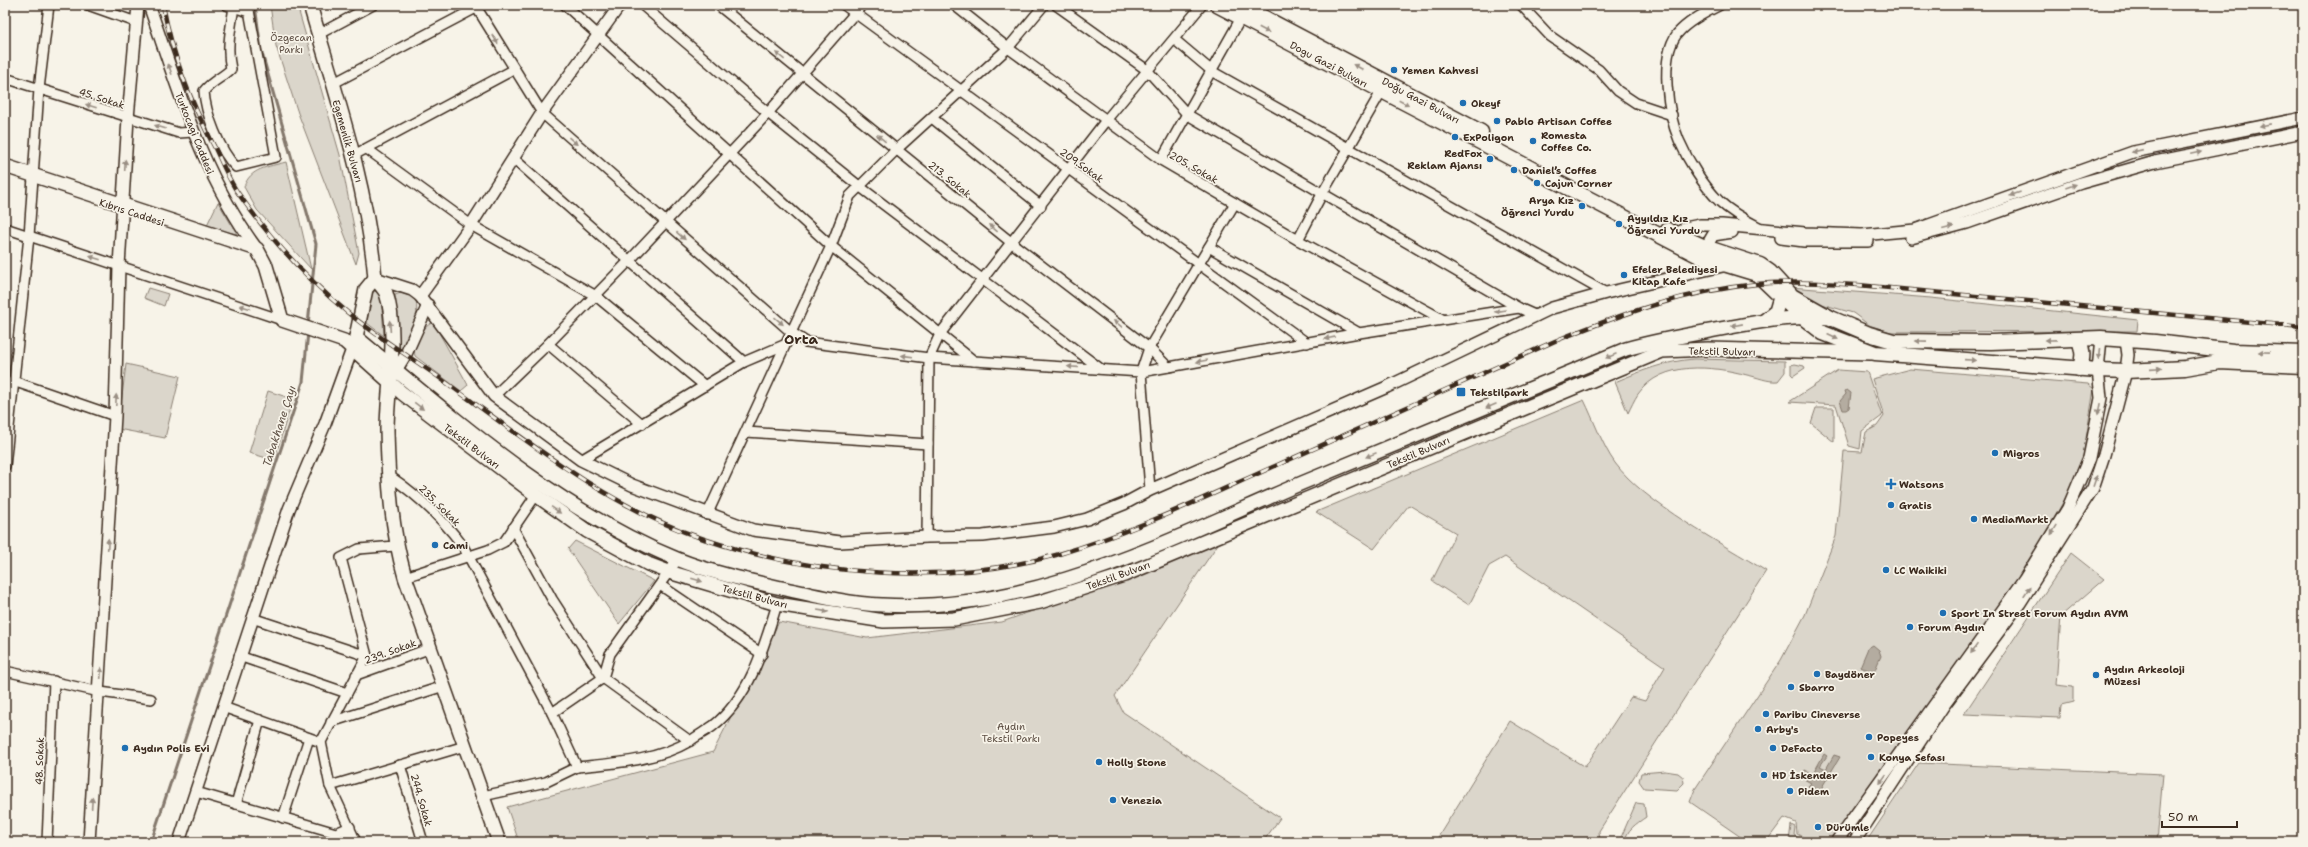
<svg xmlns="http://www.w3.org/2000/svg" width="2308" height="847" font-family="'Shantell Sans',sans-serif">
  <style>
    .green { fill: #dbd6cb; stroke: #8b8074 }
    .water { fill: #b4aca0; stroke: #84786c }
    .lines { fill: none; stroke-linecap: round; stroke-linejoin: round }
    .stream { stroke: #84786c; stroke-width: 3 }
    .minor-casing { stroke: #3b2a1e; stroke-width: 12 }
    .tertiary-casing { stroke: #3b2a1e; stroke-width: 14 }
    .secondary-casing { stroke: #3b2a1e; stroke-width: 16 }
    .primary-casing { stroke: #3b2a1e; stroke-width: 17 }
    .minor { stroke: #f7f3e8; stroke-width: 9 }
    .tertiary { stroke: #f7f3e8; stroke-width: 11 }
    .secondary { stroke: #f7f3e8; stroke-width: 13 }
    .primary { stroke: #f7f3e8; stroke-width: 14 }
    .rail-casing { stroke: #3b2a1e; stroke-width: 4.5 }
    .rail { stroke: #f7f3e8; stroke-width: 3; stroke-dasharray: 9; stroke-linecap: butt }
    .oneway { fill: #998e83 }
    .poi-dot { fill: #1f6fb2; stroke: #f7f3e8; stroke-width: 1.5 }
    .labels { text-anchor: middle; stroke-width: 3.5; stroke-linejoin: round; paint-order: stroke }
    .park-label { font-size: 10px; fill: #5b4c41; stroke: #f7f3e8 }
    .street-label { font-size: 10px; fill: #3b2a1e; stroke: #f7f3e8 }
    .poi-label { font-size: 10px; font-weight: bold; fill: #3b2a1e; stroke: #f7f3e8; text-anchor: start }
    .water-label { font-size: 11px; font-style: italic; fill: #5f5145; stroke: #f7f3e8 }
    .district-label { font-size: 14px; font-weight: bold; fill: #3b2a1e; stroke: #f7f3e8 }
  </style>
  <rect width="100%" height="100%" fill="#f7f3e8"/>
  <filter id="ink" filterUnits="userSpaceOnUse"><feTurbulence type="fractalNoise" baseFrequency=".025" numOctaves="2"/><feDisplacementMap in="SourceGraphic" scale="8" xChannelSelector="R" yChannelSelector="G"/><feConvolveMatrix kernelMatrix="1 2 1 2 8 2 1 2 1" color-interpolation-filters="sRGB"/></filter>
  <g filter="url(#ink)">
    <g class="green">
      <polygon points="270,5 297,5 340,155 359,253 356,264 298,113 276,46"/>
      <path d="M286,162L311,269L257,210L244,187C250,168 268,167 286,162Z"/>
      <polygon points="218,202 237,234 206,227"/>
      <polygon points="1790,287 1931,298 2138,320 2137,331 1890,332 1869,325 1853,313 1818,303"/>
      <polygon points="148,288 168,294 164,306 144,298"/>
      <polygon points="374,291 381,293 384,336 367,323 370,298"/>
      <path d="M401,293L416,298C419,319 413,333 403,351L398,346L395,295Z"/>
      <path d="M433,322L468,385L461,391L415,356C412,343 422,328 433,322Z"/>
      <path d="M1694,359L1785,361V372L1778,381C1767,382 1758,377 1747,375C1713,366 1662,360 1638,394C1634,400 1631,407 1628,413L1615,382C1641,371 1666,361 1694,359Z"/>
      <polygon points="126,364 180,376 165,438 118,429"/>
      <polygon points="1795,364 1804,366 1805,368 1793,376 1791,374 1791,365"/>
      <polygon points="1910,369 2088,384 2094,389 2081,469 2036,552 1934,701 1832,842 1812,842 1797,834 1796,823 1784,818 1766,842 1748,842 1690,802 1695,789 1781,660 1805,615 1836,536 1844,451 1862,452 1866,432 1877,426 1884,416 1872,379"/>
      <polygon points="1838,370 1867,372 1882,416 1862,431 1860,449 1849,446 1836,405 1789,402"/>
      <polygon points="268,391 293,399 274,460 249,453"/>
      <path d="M1584,400C1594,420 1602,445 1615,463C1644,503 1723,544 1766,571L1599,831L1600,842H1435L1510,721L1585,767L1631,697L1645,701L1665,667L1505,557L1489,566L1469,605L1432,581L1456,533L1409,505L1374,549L1316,512Z"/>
      <polygon points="1816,408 1834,408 1834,442 1811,423"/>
      <polygon points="575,541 654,581 619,624 568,549"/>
      <polygon points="1218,544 1115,696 1123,712 1280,818 1263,842 519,842 507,807 713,752 779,622 867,638 1002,622"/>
      <polygon points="2071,553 2104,579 2061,616 2056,685 2073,687 2073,702 2061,705 2060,718 1964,714"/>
      <polygon points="1919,763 2163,774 2157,842 1866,842"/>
      <polygon points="1665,771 1678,773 1683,777 1684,783 1677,790 1644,788 1639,781 1641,773"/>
      <path d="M1636,803L1644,804L1646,817C1636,824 1626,830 1625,842H1619Z"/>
      <polygon points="1791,825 1795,827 1794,835 1804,842 1789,842"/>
    </g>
    <g class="water">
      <polygon points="1847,390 1851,393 1849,408 1846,410 1843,410 1840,401 1846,394 1845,391"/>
      <polygon points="1873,645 1879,650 1881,656 1874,672 1860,667 1868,648"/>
      <polygon points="1824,754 1827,756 1820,766 1826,769 1834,755 1840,757 1822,787 1824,790 1822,794 1808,786 1811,783 1800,777 1805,770 1813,774"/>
    </g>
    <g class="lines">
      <g class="stream">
        <polyline points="255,5 261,50 316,244 308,325"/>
        <polyline points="151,842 303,382 308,332"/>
      </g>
      <defs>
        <g id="minor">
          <polyline points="88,5 136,22"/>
          <polyline points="226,5 249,12"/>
          <polyline points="475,5 542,113 791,332 806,342 929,358 1141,372 1359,333 1519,308 1537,316"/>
          <polyline points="565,5 831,246 974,361"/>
          <polyline points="642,5 768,113 859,186 1101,369"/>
          <polyline points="718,5 1012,243 1149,348 1168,367"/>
          <polyline points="844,5 1307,343"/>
          <polyline points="954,5 1008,48 1161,160 1298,240 1442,319"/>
          <polyline points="1056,5 1147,70 1188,115 1519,308"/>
          <polyline points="1521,5 1550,36 1599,70 1618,91 1636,103 1672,115"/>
          <path d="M1720,5C1705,13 1688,21 1677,34C1659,58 1668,114 1679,140C1688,161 1703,185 1719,201C1731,212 1745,220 1759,227"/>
          <path d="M234,7C231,27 226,48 231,69C222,78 212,81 204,91C205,112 220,152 236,167L276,157L248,5"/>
          <polyline points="319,34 373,5"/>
          <polyline points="1175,40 1213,72 1606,293"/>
          <polyline points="5,78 179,133 193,132"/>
          <polyline points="332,84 476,8"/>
          <polyline points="932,118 1041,206"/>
          <polyline points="367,149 471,225 596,296 705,386"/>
          <polyline points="354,155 513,70"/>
          <polyline points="513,158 744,362"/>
          <polyline points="1161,160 1241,18"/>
          <polyline points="5,228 282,320"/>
          <polyline points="1298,240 1322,194 1381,92"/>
          <polyline points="1209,247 1359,333"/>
          <polyline points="548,344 642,424"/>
          <polyline points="13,381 115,416"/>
          <polyline points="494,396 548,344 630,260 768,113 862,5"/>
          <polyline points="746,432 928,444"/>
          <polyline points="581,460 744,362 784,345"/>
          <polyline points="5,466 29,236 39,89 49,5"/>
          <path d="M388,475C418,495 442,518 463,546L552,713L577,767L546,782L483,796"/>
          <polyline points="1150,490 1141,372 1149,348 1235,203"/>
          <polyline points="707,515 831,246 850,196 896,150 1008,48 1044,5"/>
          <polyline points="513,528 552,599 603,678"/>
          <polyline points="927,537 929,358 940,334 1107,119 1202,5"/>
          <polyline points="405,577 488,550 504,542 536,495"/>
          <polyline points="660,585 762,654"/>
          <polyline points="252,618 367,656"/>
          <polyline points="239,656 347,693"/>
          <polyline points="5,671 100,692 151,699"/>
          <polyline points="356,675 431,648"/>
          <polyline points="603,678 610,654 678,559"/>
          <polyline points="223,707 321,742"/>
          <path d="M552,713L603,678L690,741C656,761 615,763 577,767"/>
          <polyline points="331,722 444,686"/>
          <path d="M690,741C697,736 706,731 713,726C750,697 764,647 777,604"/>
          <polyline points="400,765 423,842"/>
          <polyline points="330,786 465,746"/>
          <polyline points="196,792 336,833 350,827 345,842"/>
          <polyline points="236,804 260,720"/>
          <polyline points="283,818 309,738"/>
          <polyline points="47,842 54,681"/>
          <polyline points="356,842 330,786 321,742 367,656 341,558 359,549 395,546"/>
        </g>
        <g id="tertiary">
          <path d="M149,5C179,91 202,175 257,249"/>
          <polyline points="1677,235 1685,228 1700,225 1722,225 1805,233 1862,235 1915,230 2133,152 2303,118"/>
          <polyline points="1781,238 1804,241 1868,241"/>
          <polyline points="1911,238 1967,223 2081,183 2155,162 2303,132"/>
          <polyline points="1702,254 1713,235 1732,232"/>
          <polyline points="375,278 412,290 420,296 494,396 581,460 632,485 753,530 840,542 927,537 983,536 1054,527 1087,519 1124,504 1150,490 1387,387 1552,308 1606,293 1727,265"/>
          <polyline points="420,296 471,225 542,113 620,5"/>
          <polyline points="392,377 406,354 428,305"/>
          <polyline points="89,842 115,416 119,266 128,118 138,5"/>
          <polyline points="179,842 289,509 325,424 355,341"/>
          <polyline points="1836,842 2024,580 2068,508 2089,458 2101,398 2098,370 2101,338"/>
          <polyline points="1854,842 1944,705 2020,603 2093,488 2104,455 2126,371 2128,355 2126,340"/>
        </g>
        <g id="secondary">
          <path d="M310,5C336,95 367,184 375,278"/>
          <polyline points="5,166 257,249 266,266 282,320 344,341 402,393 536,495 587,531 648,564 669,572 777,604 884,621 954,619 1040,602 1124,575 1662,351 1708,349 1871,353"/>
          <path d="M375,278C378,283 384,288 386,293C399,331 387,389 387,430C388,479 391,529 405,577L499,842"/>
          <polyline points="1765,320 1776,311 1780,297"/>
          <path d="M356,337C454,418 558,511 677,559C712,573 750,581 786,589C817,596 850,604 882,605C1031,614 1170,539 1302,483C1410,438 1518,394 1626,349C1654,341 1682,336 1710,331C1751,323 1790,315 1831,318"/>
          <polyline points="356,337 366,289 375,278"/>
        </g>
        <g id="primary">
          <polyline points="1217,5 1701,257 1757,274 1801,316 1823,333 1875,353 2098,370 2126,371 2185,368 2219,362 2303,366"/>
          <polyline points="1240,5 1481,132"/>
          <polyline points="1668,230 1705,247 1760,265 1770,272 1792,296 1831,318 1869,334 1893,341 1991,342 2101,338 2155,342 2233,351 2303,353"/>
          <path d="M2079,369C2084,358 2083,351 2079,340"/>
        </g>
      </defs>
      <use href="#minor" class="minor-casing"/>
      <use href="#tertiary" class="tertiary-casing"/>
      <use href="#secondary" class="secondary-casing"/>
      <use href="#primary" class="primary-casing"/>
      <use href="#minor" class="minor"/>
      <use href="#tertiary" class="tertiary"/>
      <use href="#secondary" class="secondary"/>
      <use href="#primary" class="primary"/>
      <defs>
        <path id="rail" d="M163,5C172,55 191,103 215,148C222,163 229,180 238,193C269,237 306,278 347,312C375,335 407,355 437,376C521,436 605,506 704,539C813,576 944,586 1056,555C1135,532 1209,495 1284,462C1374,422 1465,381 1555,341C1621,314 1686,291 1757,284C1791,281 1825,283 1858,285L2303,327"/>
      </defs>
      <use href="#rail" class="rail-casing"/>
      <use href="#rail" class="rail"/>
    </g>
    <defs><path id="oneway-solid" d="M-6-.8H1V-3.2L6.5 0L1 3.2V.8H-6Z"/></defs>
    <g class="oneway">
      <use href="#oneway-solid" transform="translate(1264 30) rotate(28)"/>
      <use href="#oneway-solid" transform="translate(495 39) rotate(59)"/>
      <use href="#oneway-solid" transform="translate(780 56) rotate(-141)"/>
      <use href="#oneway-solid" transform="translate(1358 67) rotate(-152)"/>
      <use href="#oneway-solid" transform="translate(170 69) rotate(-109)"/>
      <use href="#oneway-solid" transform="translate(1404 103) rotate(27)"/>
      <use href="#oneway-solid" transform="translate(91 106) rotate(-162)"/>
      <use href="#oneway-solid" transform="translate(2265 125) rotate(169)"/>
      <use href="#oneway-solid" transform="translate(160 127) rotate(-163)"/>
      <use href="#oneway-solid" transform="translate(881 138) rotate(-141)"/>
      <use href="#oneway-solid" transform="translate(573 141) rotate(41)"/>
      <use href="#oneway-solid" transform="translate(2137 151) rotate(167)"/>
      <use href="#oneway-solid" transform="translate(2196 153) rotate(-12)"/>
      <use href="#oneway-solid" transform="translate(125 165) rotate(-87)"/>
      <use href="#oneway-solid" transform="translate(2071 186) rotate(-19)"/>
      <use href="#oneway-solid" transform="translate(2015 194) rotate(160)"/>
      <use href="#oneway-solid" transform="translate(993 228) rotate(-141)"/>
      <use href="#oneway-solid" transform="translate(1948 228) rotate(-15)"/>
      <use href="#oneway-solid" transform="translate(681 236) rotate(41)"/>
      <use href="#oneway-solid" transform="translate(95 258) rotate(-162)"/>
      <use href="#oneway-solid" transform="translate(245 307) rotate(-162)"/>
      <use href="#oneway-solid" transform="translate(1500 311) rotate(171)"/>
      <use href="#oneway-solid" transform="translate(779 321) rotate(41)"/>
      <use href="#oneway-solid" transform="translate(1118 324) rotate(-142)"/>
      <use href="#oneway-solid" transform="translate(1737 325) rotate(169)"/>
      <use href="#oneway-solid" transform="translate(390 326) rotate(-94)"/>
      <use href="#oneway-solid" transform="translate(1833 337) rotate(25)"/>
      <use href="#oneway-solid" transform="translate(1330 338) rotate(169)"/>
      <use href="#oneway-solid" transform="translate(2051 340) rotate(179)"/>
      <use href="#oneway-solid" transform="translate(1921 341) rotate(-179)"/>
      <use href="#oneway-solid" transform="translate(2264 352) rotate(-179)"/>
      <use href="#oneway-solid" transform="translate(2099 354) rotate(95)"/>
      <use href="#oneway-solid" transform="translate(907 356) rotate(-173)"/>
      <use href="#oneway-solid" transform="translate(1611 356) rotate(157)"/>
      <use href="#oneway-solid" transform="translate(1970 360) rotate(4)"/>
      <use href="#oneway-solid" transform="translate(1202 361) rotate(170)"/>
      <use href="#oneway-solid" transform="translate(1073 367) rotate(-176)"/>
      <use href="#oneway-solid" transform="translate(2156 369) rotate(-4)"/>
      <use href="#oneway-solid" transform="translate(116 400) rotate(-88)"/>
      <use href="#oneway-solid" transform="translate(419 406) rotate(37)"/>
      <use href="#oneway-solid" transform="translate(1491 406) rotate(157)"/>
      <use href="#oneway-solid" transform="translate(2099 409) rotate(101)"/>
      <use href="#oneway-solid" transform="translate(1371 455) rotate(158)"/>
      <use href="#oneway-solid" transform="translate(2095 481) rotate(-71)"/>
      <use href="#oneway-solid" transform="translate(556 510) rotate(35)"/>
      <use href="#oneway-solid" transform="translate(2054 530) rotate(122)"/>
      <use href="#oneway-solid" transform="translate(108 544) rotate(-87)"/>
      <use href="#oneway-solid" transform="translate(697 580) rotate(17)"/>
      <use href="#oneway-solid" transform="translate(2027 591) rotate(-57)"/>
      <use href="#oneway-solid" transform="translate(823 611) rotate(9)"/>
      <use href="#oneway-solid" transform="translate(1974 649) rotate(125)"/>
      <use href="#oneway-solid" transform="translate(101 673) rotate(-87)"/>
      <use href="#oneway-solid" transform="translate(1883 779) rotate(125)"/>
      <use href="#oneway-solid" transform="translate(92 803) rotate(-86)"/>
    </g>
  </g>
  <g class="poi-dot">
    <circle cx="1394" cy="70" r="4"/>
    <circle cx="1463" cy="103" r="4"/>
    <circle cx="1497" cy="121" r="4"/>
    <circle cx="1455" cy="137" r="4"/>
    <circle cx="1533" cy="141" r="4"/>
    <circle cx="1490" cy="159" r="4"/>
    <circle cx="1514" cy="170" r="4"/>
    <circle cx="1537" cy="183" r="4"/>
    <circle cx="1582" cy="206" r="4"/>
    <circle cx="1619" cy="224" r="4"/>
    <circle cx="1624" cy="275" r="4"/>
    <rect x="1456" y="387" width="10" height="10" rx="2"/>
    <circle cx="1995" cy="453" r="4"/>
    <path d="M1889 478h4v4h4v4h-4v4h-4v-4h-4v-4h4z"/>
    <circle cx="1891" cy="505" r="4"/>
    <circle cx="1974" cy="519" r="4"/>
    <circle cx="435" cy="545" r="4"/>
    <circle cx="1886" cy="570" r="4"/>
    <circle cx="1943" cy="613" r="4"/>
    <circle cx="1910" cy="627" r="4"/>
    <circle cx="1817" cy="674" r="4"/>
    <circle cx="2096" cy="675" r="4"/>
    <circle cx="1791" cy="687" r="4"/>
    <circle cx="1766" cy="714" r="4"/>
    <circle cx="1758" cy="729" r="4"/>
    <circle cx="1869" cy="737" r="4"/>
    <circle cx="125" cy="748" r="4"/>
    <circle cx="1773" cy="748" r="4"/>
    <circle cx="1871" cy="757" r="4"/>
    <circle cx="1099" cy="762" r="4"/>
    <circle cx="1764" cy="775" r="4"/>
    <circle cx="1790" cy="791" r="4"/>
    <circle cx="1113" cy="800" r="4"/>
    <circle cx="1818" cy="827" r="4"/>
  </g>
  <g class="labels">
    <g class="park-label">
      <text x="291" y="41">Özgecan<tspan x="291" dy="12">Parkı</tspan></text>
      <text x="1011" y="730">Aydın<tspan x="1011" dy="12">Tekstil Parkı</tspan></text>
    </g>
    <g class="street-label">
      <text transform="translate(1329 64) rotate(28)" y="4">Dogu Gazi Bulvarı</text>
      <text transform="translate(102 98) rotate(18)" y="4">45. Sokak</text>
      <text transform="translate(1421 100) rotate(28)" y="4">Doğu Gazi Bulvarı</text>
      <text transform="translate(195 133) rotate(68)" y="4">Turkocagi Caddesi</text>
      <text transform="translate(348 141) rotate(74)" y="4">Egemenlik Bulvarı</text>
      <text transform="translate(1082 165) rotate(36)" y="4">209.Sokak</text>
      <text transform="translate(1194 167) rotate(30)" y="4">205. Sokak</text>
      <text transform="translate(950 179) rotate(39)" y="4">213. Sokak</text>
      <text transform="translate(132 212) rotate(18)" y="4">Kıbrıs Caddesi</text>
      <text transform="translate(1722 351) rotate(1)" y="4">Tekstil Bulvarı</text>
      <text transform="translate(472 446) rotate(37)" y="4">Tekstil Bulvarı</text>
      <text transform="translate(1418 452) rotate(-23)" y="4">Tekstil Bulvarı</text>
      <text transform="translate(440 505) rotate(45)" y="4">235. Sokak</text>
      <text transform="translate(1118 575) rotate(-20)" y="4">Tekstil Bulvarı</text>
      <text transform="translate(755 596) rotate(15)" y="4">Tekstil Bulvarı</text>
      <text transform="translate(390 651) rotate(-20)" y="4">239. Sokak</text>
      <text transform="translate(39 761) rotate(-88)" y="4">48. Sokak</text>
      <text transform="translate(422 800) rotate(74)" y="4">244. Sokak</text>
    </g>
    <g class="poi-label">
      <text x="1402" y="74">Yemen Kahvesi</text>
      <text x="1471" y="107">Okeyf</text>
      <text x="1505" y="125">Pablo Artisan Coffee</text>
      <text x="1541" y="139">Romesta<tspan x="1541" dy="12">Coffee Co.</tspan></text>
      <text x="1463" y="141">ExPoligon</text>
      <text x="1482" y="157" text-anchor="end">RedFox<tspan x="1482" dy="12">Reklam Ajansı</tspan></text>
      <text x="1522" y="174">Daniel’s Coffee</text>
      <text x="1545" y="187">Cajun Corner</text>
      <text x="1574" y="204" text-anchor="end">Arya Kız<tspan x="1574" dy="12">Öğrenci Yurdu</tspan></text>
      <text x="1627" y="222">Ayyıldız Kız<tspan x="1627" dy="12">Öğrenci Yurdu</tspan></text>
      <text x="1632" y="273">Efeler Belediyesi<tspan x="1632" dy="12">Kitap Kafe</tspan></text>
      <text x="1470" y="396">Tekstilpark</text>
      <text x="2003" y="457">Migros</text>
      <text x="1899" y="488">Watsons</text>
      <text x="1899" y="509">Gratis</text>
      <text x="1982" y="523">MediaMarkt</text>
      <text x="443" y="549">Cami</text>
      <text x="1894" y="574">LC Waikiki</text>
      <text x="1951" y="617">Sport In Street Forum Aydın AVM</text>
      <text x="1918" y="631">Forum Aydın</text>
      <text x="2104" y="673">Aydın Arkeoloji<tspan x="2104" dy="12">Müzesi</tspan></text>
      <text x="1825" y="678">Baydöner</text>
      <text x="1799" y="691">Sbarro</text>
      <text x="1774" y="718">Paribu Cineverse</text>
      <text x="1766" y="733">Arby's</text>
      <text x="1877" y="741">Popeyes</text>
      <text x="133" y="752">Aydın Polis Evi</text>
      <text x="1781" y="752">DeFacto</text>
      <text x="1879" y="761">Konya Sefası</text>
      <text x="1107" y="766">Holly Stone</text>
      <text x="1772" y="779">HD İskender</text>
      <text x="1798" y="795">Pidem</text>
      <text x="1121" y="804">Venezia</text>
      <text x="1826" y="831">Dürümle</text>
    </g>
    <g class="water-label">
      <text transform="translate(279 426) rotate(-72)" y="4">Tabakhane Çayı</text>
    </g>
    <g class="district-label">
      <text x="801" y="344">Orta</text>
    </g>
  </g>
  <rect width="2308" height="847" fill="none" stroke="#f7f3e8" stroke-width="20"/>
  <rect x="10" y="10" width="2288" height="827" fill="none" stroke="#3b2a1e" stroke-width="1.5" filter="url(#ink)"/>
  <path d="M2162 821v6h75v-6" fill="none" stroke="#3b2a1e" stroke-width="2"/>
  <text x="2168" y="821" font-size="12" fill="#3b2a1e" stroke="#f7f3e8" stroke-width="3" paint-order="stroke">50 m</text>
</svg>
